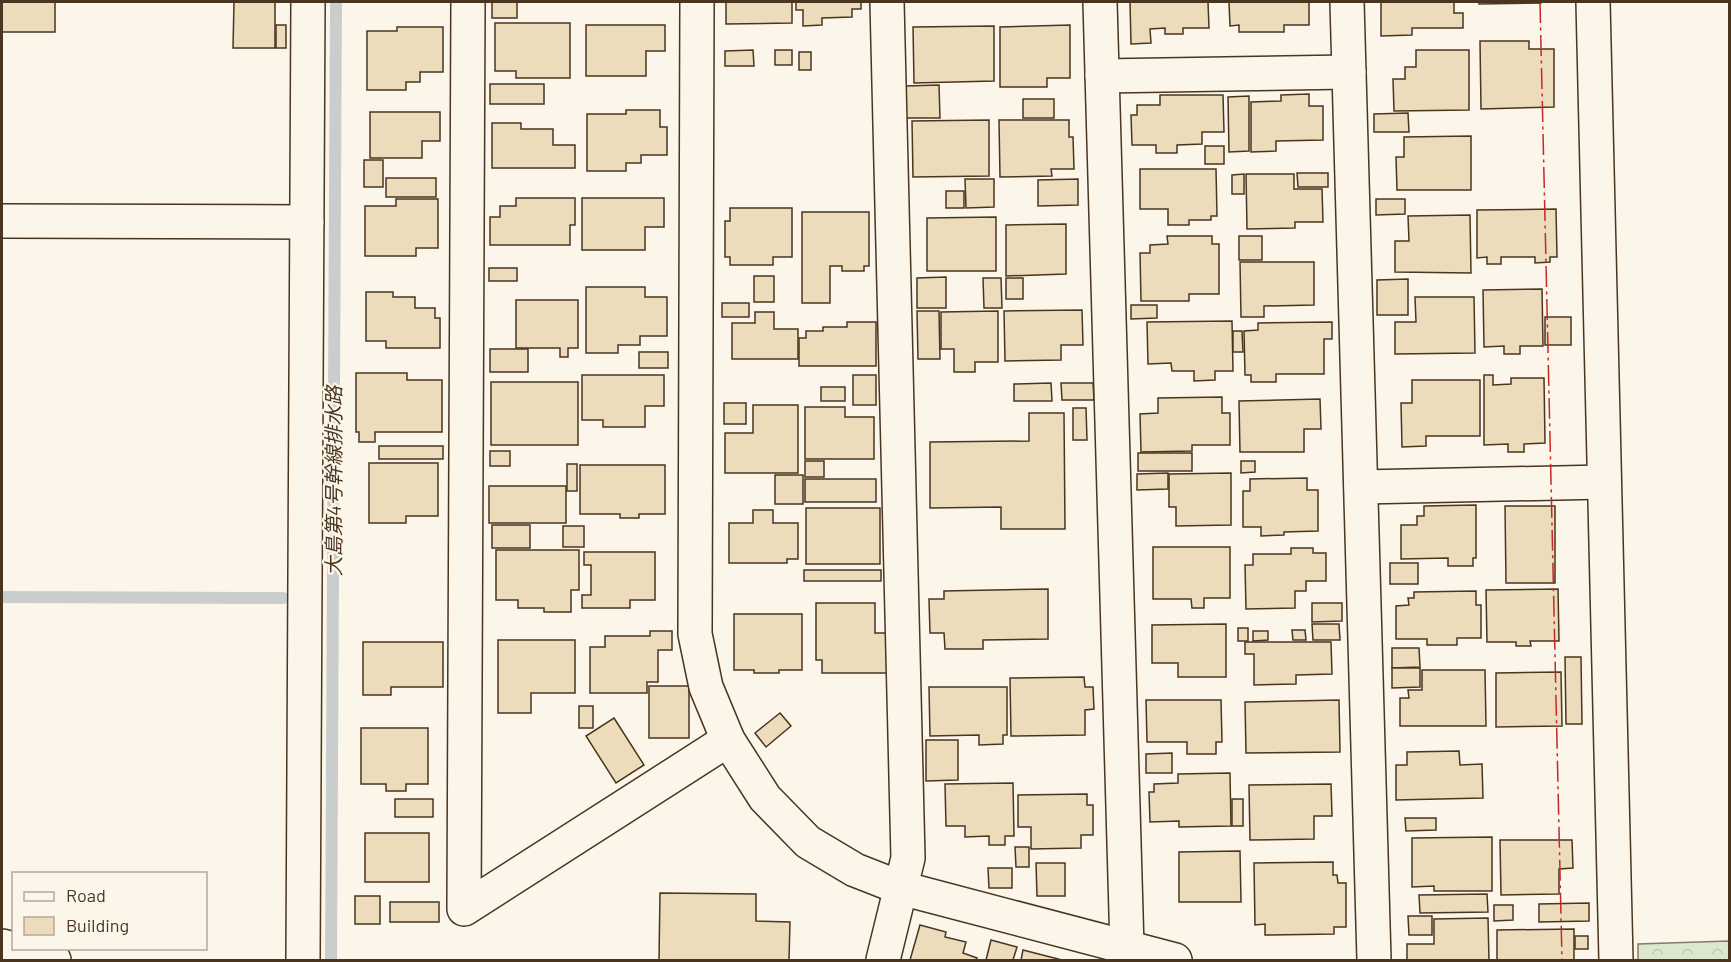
<svg xmlns="http://www.w3.org/2000/svg" width="1731" height="962" font-family="Barlow,'Noto Sans JP',sans-serif">
  <style>
    .park { fill: url(#park-crowns); stroke: #887966; stroke-width: 1.5 }
    .lines { fill: none; stroke-linecap: round; stroke-linejoin: round }
    .stream { stroke: #c9cecd; stroke-width: 12 }
    .building { fill: #ecdcbc; stroke: #4a3520; stroke-width: 1.5 }
    .minor-casing { stroke: #4a3520; stroke-width: 36 }
    .minor { stroke: #fbf6e9; stroke-width: 33 }
    .power { stroke: #c62828; stroke-width: 1.5; stroke-dasharray: 21 4.5 3 4.5; stroke-linecap: butt }
    .labels { text-anchor: middle; stroke-width: 4.5; stroke-linejoin: round; paint-order: stroke }
    .water-label { font-size: 20px; font-style: italic; fill: #4a3520; stroke: #fbf6e9 }
  </style>
  <defs>
    <pattern id="park-crowns" width="20" height="18" patternUnits="userSpaceOnUse" patternTransform="scale(1.5)"><rect width="20" height="18" fill="#dce7d0"/><path d="M2 6a3 3 0 1 1 6 0M12 15a3 3 0 1 1 6 0" fill="none" stroke="#bec7b2"/></pattern>
  </defs>
  <rect width="100%" height="100%" fill="#fbf6e9"/>
  <polygon class="park" points="1729,941 1729,960 1638,960 1638,944"/>
  <g class="lines">
    <g class="stream">
      <polyline points="2,597 283,598"/>
      <polyline points="331,960 336,2"/>
    </g>
  </g>
  <g class="building">
    <rect x="2" y="2" width="53" height="30"/>
    <polygon points="234,2 275,2 275,48 233,48"/>
    <rect x="492" y="2" width="25" height="16"/>
    <polygon points="726,2 792,2 792,23 726,24"/>
    <polygon points="796,2 861,2 861,9 852,9 852,17 822,18 822,25 803,26 803,10 796,10"/>
    <polygon points="1130,2 1208,2 1209,28 1183,28 1183,34 1165,34 1165,28 1150,29 1151,43 1131,44"/>
    <polygon points="1229,2 1309,2 1309,25 1284,25 1284,32 1239,32 1239,25 1230,26"/>
    <polygon points="1381,2 1454,2 1454,13 1463,13 1463,28 1412,28 1412,35 1381,36"/>
    <polygon points="1479,2 1541,2 1541,3 1479,4"/>
    <polygon points="495,23 570,23 570,78 516,78 516,71 495,71"/>
    <rect x="276" y="25" width="10" height="23"/>
    <polygon points="586,25 665,25 665,51 646,51 646,76 586,76"/>
    <polygon points="1070,25 1070,78 1047,78 1047,87 1000,87 1000,27"/>
    <polygon points="994,26 994,81 914,83 913,27"/>
    <polygon points="397,27 443,27 443,72 420,72 420,82 406,82 406,90 367,90 367,31 397,31"/>
    <polygon points="1480,41 1529,41 1529,49 1554,49 1554,107 1481,109"/>
    <polygon points="753,50 754,66 725,66 725,51"/>
    <rect x="775" y="50" width="17" height="15"/>
    <polygon points="1416,50 1469,50 1469,110 1394,111 1393,79 1405,79 1405,67 1416,67"/>
    <rect x="799" y="52" width="12" height="18"/>
    <rect x="490" y="84" width="54" height="20"/>
    <polygon points="939,85 940,118 906,118 906,86"/>
    <polygon points="1309,94 1309,106 1323,106 1323,140 1276,141 1276,151 1251,152 1251,102 1281,101 1281,95"/>
    <polygon points="1160,95 1223,95 1224,132 1202,132 1202,144 1177,145 1177,153 1156,153 1156,145 1132,145 1131,115 1137,115 1137,105 1160,105"/>
    <polygon points="1249,96 1249,151 1229,152 1228,97"/>
    <rect x="1023" y="99" width="31" height="19"/>
    <polygon points="626,110 660,110 660,127 667,127 667,155 641,155 641,163 626,163 626,171 587,171 587,114 626,114"/>
    <polygon points="370,112 440,112 440,141 422,141 422,158 370,158"/>
    <polygon points="1408,113 1409,132 1374,132 1374,114"/>
    <polygon points="989,120 989,176 913,177 912,121"/>
    <polygon points="999,120 1069,120 1069,137 1073,137 1074,169 1051,169 1052,176 1000,177"/>
    <polygon points="492,123 521,123 521,129 553,129 553,145 575,145 575,168 492,168"/>
    <polygon points="1471,136 1471,190 1397,190 1396,157 1404,157 1404,137"/>
    <rect x="1205" y="146" width="19" height="18"/>
    <rect x="364" y="160" width="19" height="27"/>
    <polygon points="1140,169 1216,169 1217,216 1211,216 1211,220 1189,220 1189,225 1168,225 1168,209 1140,209"/>
    <polygon points="1297,173 1328,173 1328,187 1298,187"/>
    <polygon points="1244,174 1244,194 1232,194 1232,175"/>
    <polygon points="1246,174 1294,174 1294,189 1322,189 1323,222 1295,222 1295,228 1247,229"/>
    <rect x="386" y="178" width="50" height="19"/>
    <polygon points="965,179 994,179 994,207 966,208"/>
    <polygon points="1078,179 1078,205 1038,206 1038,180"/>
    <rect x="946" y="191" width="18" height="17"/>
    <polygon points="516,198 575,198 575,225 570,225 570,245 490,245 490,217 500,217 500,206 516,206"/>
    <polygon points="582,198 664,198 664,227 645,227 645,250 582,250"/>
    <polygon points="396,199 438,199 438,248 416,248 416,256 365,256 365,206 396,206"/>
    <polygon points="1376,199 1405,199 1405,214 1376,215"/>
    <polygon points="730,208 792,208 792,257 773,257 773,265 730,265 730,257 725,257 725,221 730,221"/>
    <polygon points="1556,209 1557,257 1550,257 1550,262 1535,263 1535,257 1501,257 1501,264 1487,264 1487,257 1477,258 1477,210"/>
    <polygon points="802,212 869,212 869,266 864,266 864,271 842,271 842,266 830,266 830,303 802,303"/>
    <polygon points="1470,215 1471,273 1395,272 1395,241 1409,241 1408,216"/>
    <polygon points="996,217 996,271 927,271 927,218"/>
    <polygon points="1066,224 1066,274 1006,276 1006,225"/>
    <polygon points="1167,236 1212,236 1212,244 1219,244 1219,294 1189,294 1189,301 1141,301 1140,253 1150,253 1150,245 1168,244"/>
    <rect x="1239" y="236" width="23" height="24"/>
    <polygon points="1240,262 1314,262 1314,305 1264,306 1264,317 1241,317"/>
    <rect x="489" y="268" width="28" height="13"/>
    <rect x="754" y="276" width="20" height="26"/>
    <polygon points="946,277 946,308 917,308 917,278"/>
    <polygon points="983,278 1001,278 1002,308 984,308"/>
    <rect x="1006" y="278" width="17" height="21"/>
    <polygon points="1408,279 1408,315 1377,315 1377,280"/>
    <polygon points="586,287 645,287 645,297 667,297 667,336 640,336 640,345 618,345 618,353 586,353"/>
    <polygon points="1542,289 1543,346 1520,346 1520,354 1504,354 1504,346 1484,347 1483,290"/>
    <polygon points="366,292 393,292 393,297 415,297 415,308 435,308 435,318 440,318 440,348 386,348 386,341 366,341"/>
    <polygon points="1415,297 1474,297 1475,353 1395,354 1395,322 1416,322"/>
    <polygon points="516,300 578,300 578,348 568,348 568,357 560,357 560,348 516,348"/>
    <rect x="722" y="303" width="27" height="14"/>
    <polygon points="1131,305 1157,305 1157,318 1131,319"/>
    <polygon points="1082,310 1083,345 1061,345 1061,360 1005,361 1004,311"/>
    <polygon points="917,311 939,311 940,359 918,359"/>
    <polygon points="998,311 998,362 975,362 975,372 954,372 954,349 941,349 941,312"/>
    <polygon points="755,312 774,312 774,329 798,329 798,359 732,359 732,323 755,323"/>
    <rect x="1545" y="317" width="26" height="28"/>
    <polygon points="1232,321 1233,371 1215,371 1215,380 1194,381 1194,371 1172,371 1171,363 1148,364 1147,322"/>
    <polygon points="847,322 876,322 876,366 799,366 799,338 806,338 806,331 823,331 823,327 847,327"/>
    <polygon points="1332,322 1332,339 1324,339 1324,374 1276,374 1276,382 1251,382 1251,375 1245,375 1244,331 1258,330 1258,323"/>
    <polygon points="1233,331 1242,331 1243,352 1233,352"/>
    <rect x="490" y="349" width="38" height="23"/>
    <rect x="639" y="352" width="29" height="16"/>
    <polygon points="356,373 407,373 407,380 442,380 442,432 375,432 375,442 359,442 359,432 356,432"/>
    <polygon points="582,375 664,375 664,406 645,406 645,427 603,427 603,420 582,420"/>
    <rect x="853" y="375" width="23" height="30"/>
    <polygon points="1484,375 1493,375 1493,385 1511,384 1511,378 1544,378 1545,443 1524,444 1524,452 1508,452 1508,444 1484,445"/>
    <polygon points="1412,380 1480,380 1480,436 1426,436 1426,446 1402,447 1401,403 1412,403"/>
    <rect x="491" y="382" width="87" height="63"/>
    <polygon points="1051,383 1052,401 1014,401 1014,384"/>
    <polygon points="1061,383 1093,383 1094,400 1062,400"/>
    <rect x="821" y="387" width="24" height="14"/>
    <polygon points="1222,397 1222,413 1230,413 1230,445 1192,445 1192,451 1141,452 1140,414 1158,413 1158,398"/>
    <polygon points="1320,399 1321,429 1304,429 1304,452 1240,452 1239,401"/>
    <rect x="724" y="403" width="22" height="21"/>
    <polygon points="753,405 798,405 798,473 725,473 725,433 753,433"/>
    <polygon points="805,407 845,407 845,417 874,417 874,459 805,459"/>
    <polygon points="1073,408 1086,408 1087,440 1073,440"/>
    <polygon points="1029,413 1064,413 1065,529 1001,529 1001,507 930,508 930,442 1029,441"/>
    <rect x="379" y="446" width="64" height="13"/>
    <rect x="490" y="451" width="20" height="15"/>
    <rect x="1138" y="453" width="54" height="18"/>
    <rect x="805" y="461" width="19" height="16"/>
    <polygon points="1241,461 1255,461 1255,472 1241,473"/>
    <polygon points="369,463 438,463 438,516 406,516 406,523 369,523"/>
    <rect x="567" y="464" width="10" height="27"/>
    <polygon points="580,465 665,465 665,514 639,514 639,518 620,518 620,514 580,514"/>
    <polygon points="1168,473 1168,489 1137,490 1137,474"/>
    <polygon points="1231,473 1231,525 1176,526 1176,507 1169,507 1169,474"/>
    <rect x="775" y="475" width="28" height="29"/>
    <polygon points="1307,478 1307,490 1318,490 1318,531 1284,532 1284,535 1261,536 1261,527 1243,527 1243,491 1250,491 1250,479"/>
    <rect x="805" y="479" width="71" height="23"/>
    <rect x="489" y="486" width="77" height="37"/>
    <polygon points="1476,505 1476,558 1473,558 1473,566 1448,566 1448,558 1401,559 1401,525 1417,525 1417,516 1424,516 1424,506"/>
    <polygon points="1505,506 1555,506 1555,583 1506,583"/>
    <rect x="806" y="508" width="74" height="56"/>
    <polygon points="753,510 773,510 773,523 798,523 798,559 787,559 787,563 729,563 729,523 753,523"/>
    <rect x="492" y="525" width="38" height="23"/>
    <rect x="563" y="526" width="21" height="21"/>
    <polygon points="1153,547 1230,547 1230,598 1204,598 1204,608 1192,608 1191,599 1153,599"/>
    <polygon points="1291,548 1313,548 1313,553 1326,553 1326,581 1306,581 1306,591 1295,591 1295,608 1246,609 1245,565 1253,565 1253,554 1291,554"/>
    <polygon points="496,550 579,550 579,590 571,590 571,612 544,612 544,608 518,608 518,600 496,600"/>
    <polygon points="584,552 655,552 655,600 630,600 630,608 582,608 582,595 591,595 591,565 584,565"/>
    <rect x="1390" y="563" width="28" height="21"/>
    <rect x="804" y="570" width="77" height="11"/>
    <polygon points="1048,589 1048,639 983,640 983,649 945,649 944,633 930,633 929,599 944,599 944,591"/>
    <polygon points="1558,589 1559,641 1530,641 1531,646 1516,646 1516,642 1487,642 1486,590"/>
    <polygon points="1476,591 1476,605 1481,605 1481,638 1457,638 1457,645 1427,645 1427,639 1396,639 1396,606 1409,605 1408,598 1414,598 1414,592"/>
    <polygon points="816,603 875,603 875,633 888,633 888,673 822,673 822,660 816,660"/>
    <polygon points="1312,603 1342,603 1342,621 1312,622"/>
    <polygon points="734,614 802,614 802,670 779,670 779,673 754,673 754,670 734,670"/>
    <polygon points="1226,624 1226,677 1178,677 1178,663 1152,663 1152,625"/>
    <polygon points="1312,624 1339,624 1340,640 1313,640"/>
    <rect x="1238" y="628" width="10" height="13"/>
    <polygon points="1292,630 1305,630 1306,640 1293,640"/>
    <polygon points="650,631 672,631 672,650 658,650 658,682 647,682 647,693 590,693 590,647 605,647 605,636 650,636"/>
    <polygon points="1253,631 1268,631 1268,640 1253,641"/>
    <polygon points="498,640 575,640 575,693 531,693 531,713 498,713"/>
    <polygon points="363,642 443,642 443,687 391,687 391,695 363,695"/>
    <polygon points="1245,642 1331,642 1332,674 1296,675 1296,684 1254,685 1254,654 1245,654"/>
    <polygon points="1392,648 1419,648 1420,667 1392,668"/>
    <polygon points="1565,657 1581,657 1582,724 1566,724"/>
    <polygon points="1392,668 1420,668 1420,687 1392,688"/>
    <polygon points="1422,670 1485,670 1486,726 1400,726 1400,698 1409,698 1408,690 1422,690"/>
    <polygon points="1561,672 1562,726 1496,727 1496,673"/>
    <polygon points="1084,677 1085,687 1093,687 1094,709 1085,710 1085,735 1011,736 1010,678"/>
    <rect x="649" y="686" width="40" height="52"/>
    <polygon points="929,687 1007,687 1007,735 1003,735 1003,744 979,745 979,735 930,736"/>
    <polygon points="1146,700 1221,700 1222,742 1216,742 1216,754 1187,754 1187,742 1147,742"/>
    <polygon points="1339,700 1340,752 1246,753 1245,702"/>
    <rect x="579" y="706" width="14" height="22"/>
    <polygon points="780,713 791,726 766,747 755,733"/>
    <polygon points="614,718 644,765 616,783 586,736"/>
    <polygon points="361,728 428,728 428,784 406,784 406,791 386,791 386,784 361,784"/>
    <polygon points="926,740 958,740 958,780 926,781"/>
    <polygon points="1459,751 1460,765 1482,764 1483,798 1396,800 1396,765 1407,765 1407,752"/>
    <polygon points="1172,753 1172,773 1146,773 1146,754"/>
    <polygon points="1230,773 1231,826 1179,827 1179,821 1150,822 1149,792 1154,792 1154,784 1178,783 1178,774"/>
    <polygon points="1013,783 1014,836 1005,836 1005,845 989,845 989,836 965,837 965,826 946,826 945,784"/>
    <polygon points="1331,784 1332,816 1314,816 1314,839 1250,840 1249,785"/>
    <polygon points="1087,794 1087,805 1093,805 1093,835 1081,835 1081,848 1031,849 1031,827 1018,827 1018,795"/>
    <rect x="395" y="799" width="38" height="18"/>
    <rect x="1232" y="799" width="11" height="27"/>
    <polygon points="1405,818 1436,818 1436,830 1406,831"/>
    <rect x="365" y="833" width="64" height="49"/>
    <polygon points="1492,837 1492,891 1434,891 1434,886 1412,887 1412,838"/>
    <polygon points="1500,840 1572,840 1573,868 1559,869 1559,894 1501,895"/>
    <polygon points="1015,847 1029,847 1029,867 1016,867"/>
    <polygon points="1240,851 1241,902 1179,902 1179,852"/>
    <polygon points="1333,862 1333,875 1337,875 1338,883 1346,883 1346,927 1334,927 1334,934 1265,935 1265,924 1255,925 1254,863"/>
    <polygon points="1036,863 1065,863 1065,896 1037,896"/>
    <polygon points="988,868 1012,868 1012,888 989,888"/>
    <polygon points="660,893 756,894 756,921 790,922 789,960 659,960"/>
    <polygon points="1487,894 1488,912 1420,913 1419,895"/>
    <rect x="355" y="896" width="25" height="28"/>
    <rect x="390" y="902" width="49" height="20"/>
    <polygon points="1589,903 1589,921 1539,922 1539,904"/>
    <polygon points="1494,905 1513,905 1513,920 1494,921"/>
    <polygon points="1408,916 1432,916 1432,935 1409,935"/>
    <polygon points="1488,918 1489,960 1407,960 1407,944 1434,944 1434,919"/>
    <polygon points="920,925 946,932 945,937 966,942 963,953 977,958 976,960 910,960"/>
    <polygon points="1574,929 1574,960 1497,960 1497,930"/>
    <rect x="1575" y="936" width="13" height="13"/>
    <polygon points="991,940 1017,947 1013,960 986,960"/>
    <polygon points="1023,950 1062,960 1021,960"/>
  </g>
  <g class="lines">
    <defs>
      <g id="minor">
        <polyline points="468,2 464,909 728,740"/>
        <polyline points="697,2 695,634 706,687 728,740 765,798 808,842 855,870 901,888 1175,960"/>
        <polyline points="1100,2 1127,948"/>
        <polyline points="1347,2 1374,960"/>
        <polyline points="1593,2 1616,960"/>
        <polyline points="1102,76 1349,72"/>
        <polyline points="2,221 307,222"/>
        <polyline points="1361,487 1604,482"/>
        <polyline points="2,946 54,960"/>
        <polyline points="303,960 308,2"/>
        <polyline points="883,960 908,858 887,2"/>
      </g>
    </defs>
    <use href="#minor" class="minor-casing"/>
    <use href="#minor" class="minor"/>
    <polyline class="power" points="1540,2 1562,960"/>
  </g>
  <g class="labels">
    <g class="water-label">
      <text transform="translate(334 481) rotate(-90)" y="7">大島第4号幹線排水路</text>
    </g>
  </g>
  <rect width="1731" height="962" fill="none" stroke="#4a3520" stroke-width="6"/>
  <rect x="12" y="872" width="195" height="78" fill="#fbf6e9" stroke="#b4a999" stroke-width="1.5"/>
  <rect x="24" y="892" width="30" height="9" fill="#fbf6e9" stroke="#b4a999" stroke-width="1.5"/>
  <text x="66" y="902" font-size="18" fill="#4a3520">Road</text>
  <rect x="24" y="917" width="30" height="18" fill="#ecdcbc" stroke="#b4a999" stroke-width="1.5"/>
  <text x="66" y="932" font-size="18" fill="#4a3520">Building</text>
</svg>
